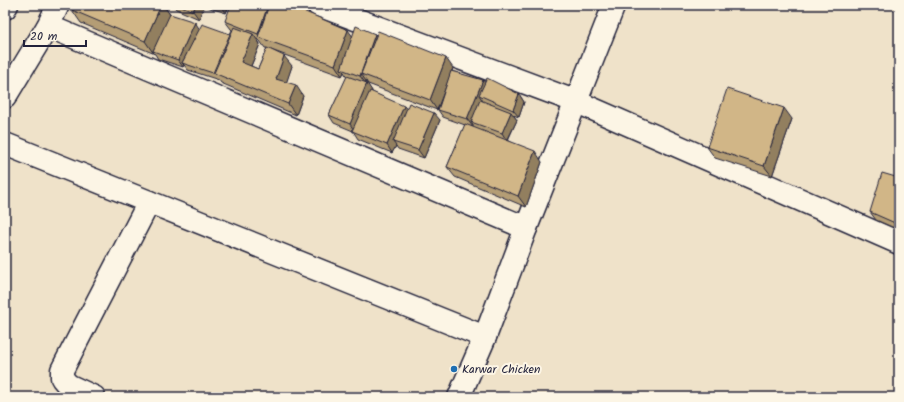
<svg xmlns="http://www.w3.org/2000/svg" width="904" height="402" font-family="Kalam,sans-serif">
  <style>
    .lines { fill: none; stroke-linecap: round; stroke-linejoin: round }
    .minor-casing { stroke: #22223b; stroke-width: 25 }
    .minor { stroke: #fcf5e5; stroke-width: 22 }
    .wall { fill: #b49d74; stroke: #22223b; fill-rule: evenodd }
    .shaded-wall { fill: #927f5e; stroke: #22223b }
    .building { fill: #d1b687; stroke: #22223b }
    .poi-dot { fill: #1f6fb2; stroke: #fcf5e5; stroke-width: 1.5 }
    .labels { text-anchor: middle; stroke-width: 4; stroke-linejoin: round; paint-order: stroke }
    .poi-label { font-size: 12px; fill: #22223b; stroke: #fcf5e5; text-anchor: start }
  </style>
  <rect width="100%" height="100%" fill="#efe2c9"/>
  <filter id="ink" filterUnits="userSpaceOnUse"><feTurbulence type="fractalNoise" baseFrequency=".025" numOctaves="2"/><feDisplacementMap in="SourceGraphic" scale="8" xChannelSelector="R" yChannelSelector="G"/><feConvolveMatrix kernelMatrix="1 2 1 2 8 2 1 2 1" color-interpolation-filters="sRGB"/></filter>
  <g filter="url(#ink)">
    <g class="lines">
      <defs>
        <g id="minor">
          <polyline points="318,5 577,102 899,243"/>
          <polyline points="5,8 7,5"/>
          <polyline points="48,26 526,228"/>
          <polyline points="5,97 48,26 58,5"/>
          <polyline points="5,144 485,337"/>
          <polyline points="94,397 68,385 62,378 62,370 149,202"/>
          <polyline points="459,397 485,337 526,228 614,5"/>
        </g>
      </defs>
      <use href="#minor" class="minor-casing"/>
      <use href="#minor" class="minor"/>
    </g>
    <g class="wall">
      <path d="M163,5L170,14L199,29L230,34L232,30L231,29L225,21L353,37L375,34L376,35L453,68L452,71L519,94L524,102L519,117L513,115L517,120L508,140L542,162L526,207L455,177L447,167L465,125L443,117L438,110L442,97L437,110L368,84L366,81V83L372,91V92L407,109L440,120L424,158L398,149L396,146L392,153L358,139L353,131L334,123L329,115L347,77L344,72L342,76L271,50L292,66L286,82L303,96L296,115L221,83L219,80L188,70L184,65L183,67L158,59L155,54L81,23L72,10ZM257,39L260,41L265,48H267L258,69L251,66L260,44Z"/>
      <polygon points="173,5 229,5 226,13 204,6 199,19 176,9"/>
      <polygon points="792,119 772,176 715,158 707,147"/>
      <polygon points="899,178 899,230 876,220 870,212"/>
    </g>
    <g class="shaded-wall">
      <polygon points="161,5 163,5 171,16 153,51 154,54 145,41"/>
      <polygon points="196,5 204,6 199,19 193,11"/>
      <polygon points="221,5 229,5 226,13"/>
      <polygon points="268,5 277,5 260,38 258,34"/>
      <polygon points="195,22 200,30 182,63 184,65 183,67 178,60"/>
      <polygon points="348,30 356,41 341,69 344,72 342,76 335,65"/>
      <polygon points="253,34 260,44 248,73 241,62"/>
      <polygon points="375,34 381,42 361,74 366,81 365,83 360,76"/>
      <polygon points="284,56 292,66 284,90 276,79"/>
      <polygon points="446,58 453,68 437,110 430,100"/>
      <polygon points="483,80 489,88 479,95 483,101 474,123 471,122 473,125 473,127 467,119"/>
      <polygon points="367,83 372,91 355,132 350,124"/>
      <polygon points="296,85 303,96 296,115 288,104"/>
      <polygon points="519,94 524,102 519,117 513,110"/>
      <polygon points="404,106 410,113 393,142 396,146 392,153 387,145"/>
      <polygon points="784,108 792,119 772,176 764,166"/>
      <polygon points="511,112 517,120 507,141 502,133"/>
      <polygon points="434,113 440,120 424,158 418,150"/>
      <polygon points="535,151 542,162 526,207 518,196"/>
      <polygon points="899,213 899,229 895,223"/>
    </g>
    <g class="building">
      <polygon points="75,5 161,5 145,41 72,10"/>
      <polygon points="179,5 196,5 193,11"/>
      <polygon points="231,5 268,5 258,34 225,21"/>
      <polygon points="269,5 289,5 348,30 335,65 258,37"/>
      <polygon points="170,14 195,22 178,60 153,51"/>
      <polygon points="202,24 230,34 213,73 182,63"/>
      <polygon points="356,26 375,34 360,76 341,69"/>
      <polygon points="234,27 253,34 241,62 258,69 267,48 284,56 276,79 296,85 288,104 214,73"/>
      <polygon points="378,31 446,58 430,100 361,74"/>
      <polygon points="451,71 483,80 467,119 438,110"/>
      <polygon points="347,76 367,83 350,124 329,115"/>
      <polygon points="487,78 519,94 513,110 479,95"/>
      <polygon points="727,89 784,108 764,166 707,147"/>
      <polygon points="370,91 404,106 387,145 352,131"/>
      <polygon points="480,100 511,112 502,133 471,122"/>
      <polygon points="409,103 434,113 418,150 393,142"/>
      <polygon points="465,124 535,151 518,196 447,167"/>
      <polygon points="882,173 899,178 899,213 895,223 870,212"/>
    </g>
  </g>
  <circle class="poi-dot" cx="454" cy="369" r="4"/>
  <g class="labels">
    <g class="poi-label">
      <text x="462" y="373">Karwar Chicken</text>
    </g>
  </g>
  <rect width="904" height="402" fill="none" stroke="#fcf5e5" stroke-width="20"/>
  <rect x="10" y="10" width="884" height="382" fill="none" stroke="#22223b" stroke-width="1.5" filter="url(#ink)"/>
  <path d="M24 40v6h62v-6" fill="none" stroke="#22223b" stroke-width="2"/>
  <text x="30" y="40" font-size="12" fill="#22223b" stroke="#fcf5e5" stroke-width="3" paint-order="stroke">20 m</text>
</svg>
